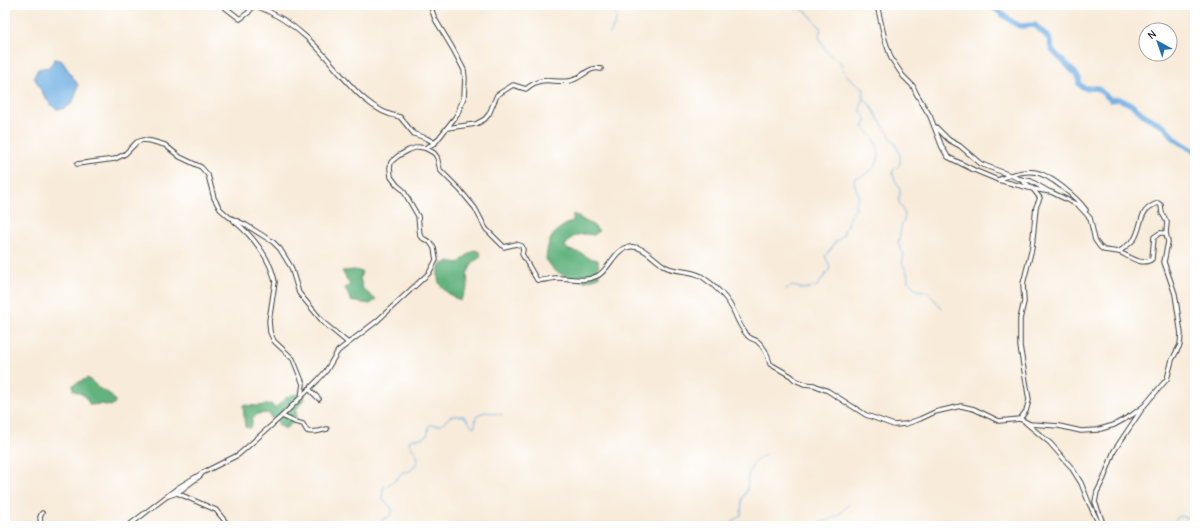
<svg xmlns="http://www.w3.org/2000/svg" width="1200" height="531" font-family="'Comic Neue',sans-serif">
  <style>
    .forest { fill: #63b37f; stroke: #40684e }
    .water { fill: #6eaee2; stroke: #45657f }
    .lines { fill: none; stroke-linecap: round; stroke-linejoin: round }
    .stream { stroke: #6eaee2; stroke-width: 1 }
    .river { stroke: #6eaee2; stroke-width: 5.5 }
    .street-casing { stroke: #3d3b38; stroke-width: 5.5 }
    .street { stroke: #fff; stroke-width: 3.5 }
  </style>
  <rect width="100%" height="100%" fill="#fff"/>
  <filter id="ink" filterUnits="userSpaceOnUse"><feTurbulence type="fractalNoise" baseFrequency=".025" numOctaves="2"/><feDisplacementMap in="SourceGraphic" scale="8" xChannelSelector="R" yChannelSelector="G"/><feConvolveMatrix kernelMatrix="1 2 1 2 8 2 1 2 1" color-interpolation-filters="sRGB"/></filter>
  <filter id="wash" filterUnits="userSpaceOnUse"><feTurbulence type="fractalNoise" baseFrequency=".012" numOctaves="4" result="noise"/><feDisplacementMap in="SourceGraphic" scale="16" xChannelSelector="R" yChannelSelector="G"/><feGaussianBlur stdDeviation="0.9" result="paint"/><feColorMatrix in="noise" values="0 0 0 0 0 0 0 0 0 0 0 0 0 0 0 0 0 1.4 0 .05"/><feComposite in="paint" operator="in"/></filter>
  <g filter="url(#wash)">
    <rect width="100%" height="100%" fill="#f8ebd9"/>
    <g class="forest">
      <path d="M573,214L594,226L599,231L594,235C580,233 573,234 565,246L569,250L581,253L589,258L598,260L599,277L586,281L570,279L554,270L546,259C548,238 553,230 573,221Z"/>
      <path d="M474,250L480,252L481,257L473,262L467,274L468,286L460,301C452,296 438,288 438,278C437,274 439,269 440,265C447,262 451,261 459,263L465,257Z"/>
      <polygon points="355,270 362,272 360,278 363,289 376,300 370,304 351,301 345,288 350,285 342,271"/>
      <polygon points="88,378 100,389 110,394 116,402 111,406 101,404 90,405 85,396 73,390 73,385"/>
      <polygon points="295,394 305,398 296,410 296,417 290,425 285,429 279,425 276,418 271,418 269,413 258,414 252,418 252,424 250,428 245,427 243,405 258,406 271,404 275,408 287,397"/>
    </g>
    <path class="water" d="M55,59L62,61L78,85C76,94 75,102 67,107C63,109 59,110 55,108C47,103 38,85 34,77L38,69L49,67Z"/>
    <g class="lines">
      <g class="stream">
        <polyline points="610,34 617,19 611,5"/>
        <path d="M864,98C873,107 875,114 882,124C888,133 903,152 900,163C899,166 896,168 893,170C892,182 905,187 898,199L905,215L904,220L902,223L898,243L904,255L902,263L907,272L908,281L917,290L928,292L942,309"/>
        <path d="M786,289L792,286L804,289L817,286L829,270L830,266L825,256L832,248L833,244L843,236L845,228L849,225L848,219L856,209L855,203L859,196L855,185L854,179C885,169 886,147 863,127L867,120C866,117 863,115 861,112C859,108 864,95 864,89C855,81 843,77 841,63C830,56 823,49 819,36L821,28L820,27L808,13L796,5"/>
        <polyline points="1175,520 1180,516 1188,518 1195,515"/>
        <path d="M380,526L383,519L389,517L393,511L391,507L382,499L383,488L397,479L402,472C413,472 414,468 418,459L416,453L409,444L410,440C418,437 422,441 428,434C428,421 431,426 441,425L451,416H464L473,427L475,426L476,417C485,408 492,414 502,415"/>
        <polyline points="731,526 734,520 741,515 742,499 747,490 748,475 754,462 766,454"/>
        <path d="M815,526C820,522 825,522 831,519C839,516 844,510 849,504"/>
      </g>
      <path class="river" d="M990,5L1014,23L1020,26L1035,25L1049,38L1052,50L1075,73L1079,79V84C1084,90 1090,88 1097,88L1111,100L1119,99L1132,105L1144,115L1165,127L1174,138L1195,152"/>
    </g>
  </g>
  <g filter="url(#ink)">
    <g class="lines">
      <defs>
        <g id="street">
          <path d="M222,5L240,19L249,12L254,5C272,12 292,24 306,37C336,62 360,111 400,117L414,134L426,138L435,143"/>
          <polyline points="877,5 885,40 891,58 903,76 913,86 916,93 930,116 942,147 948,157 974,170 998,180 1033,189 1040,198 1036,207 1032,248 1023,284 1024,302 1020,319 1020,346 1029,400 1026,411 1020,419"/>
          <polyline points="936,127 949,140 960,146 981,164 1020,179 1031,181 1048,191"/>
          <path d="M447,128L476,124L485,119L489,114L497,95L513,85L526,89C542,75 551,83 569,81C581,80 587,66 601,69"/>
          <path d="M425,148L434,153L437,157L440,170L460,190L475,208L486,229L504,247L516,244L522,246L523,250L522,254L537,280C543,281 548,279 555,278C569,277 583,283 597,276C610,270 614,248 630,247C644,245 655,261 666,267C675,272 690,270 701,276C715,285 729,299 735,314C738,321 741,328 747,335C749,338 753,339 757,341C765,347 768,355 770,364L791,376L795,380L804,384L814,385L828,391L866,415L894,425L906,424L920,419L935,412L961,406L974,409L999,421L1020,419L1030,424L1059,426L1081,431L1097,430L1114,425L1132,415L1144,406"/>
          <polyline points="77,164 115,159 125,154 137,142 143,140 151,141 165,145 180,157 201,167 208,175 214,198 220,209 229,217 246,225 273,242 280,249 291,267 299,293 324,323 347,342"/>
          <path d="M1020,179L1033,189L1051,192L1078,205L1090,218L1095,240L1100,247L1104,250L1119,252C1122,249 1134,241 1135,238C1143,223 1138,210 1158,203L1161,205L1162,213L1167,222L1166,233L1168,242L1164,262L1175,294L1181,334L1180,345L1172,360L1167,379L1144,406L1114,451L1104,478L1097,492L1095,502L1104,526"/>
          <path d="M998,180C1009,175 1022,171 1034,172C1050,174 1077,198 1086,210"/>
          <path d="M234,221C252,235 271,259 275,282L269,321L270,332L274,341L293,359L303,384L301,397"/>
          <path d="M1119,252C1129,256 1142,267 1152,259L1154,237L1160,233H1166"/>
          <polyline points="309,389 319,399"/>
          <path d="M282,416L295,422L303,424L307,431C314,433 320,431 327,429"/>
          <polyline points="1026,423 1050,443 1071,467 1081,483 1089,503 1100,526"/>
          <polyline points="177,493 216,510 229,526"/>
          <polyline points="168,496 177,493 201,475"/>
          <polyline points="41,526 40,517 42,513"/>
          <polyline points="128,526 179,487 204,472 238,455 245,449 282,416 318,380 326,371 338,351 377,321 429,273 436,260 434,248 430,242 424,239 420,236 418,216 403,190 397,185 391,177 390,168 391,162 398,156 409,150 418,147 425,148 435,143 457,115 464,97 465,78 464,70 453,49 435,19 430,5"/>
        </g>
      </defs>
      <use href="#street" class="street-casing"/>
      <use href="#street" class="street"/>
    </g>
  </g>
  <rect width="1200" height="531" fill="none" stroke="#fff" stroke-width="20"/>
  <g transform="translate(1158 42) rotate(320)"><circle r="19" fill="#ffffff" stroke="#a4a4a4"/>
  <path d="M0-3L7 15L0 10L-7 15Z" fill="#1f6fb2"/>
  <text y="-6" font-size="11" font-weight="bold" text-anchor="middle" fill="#1c1c1c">N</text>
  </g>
</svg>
